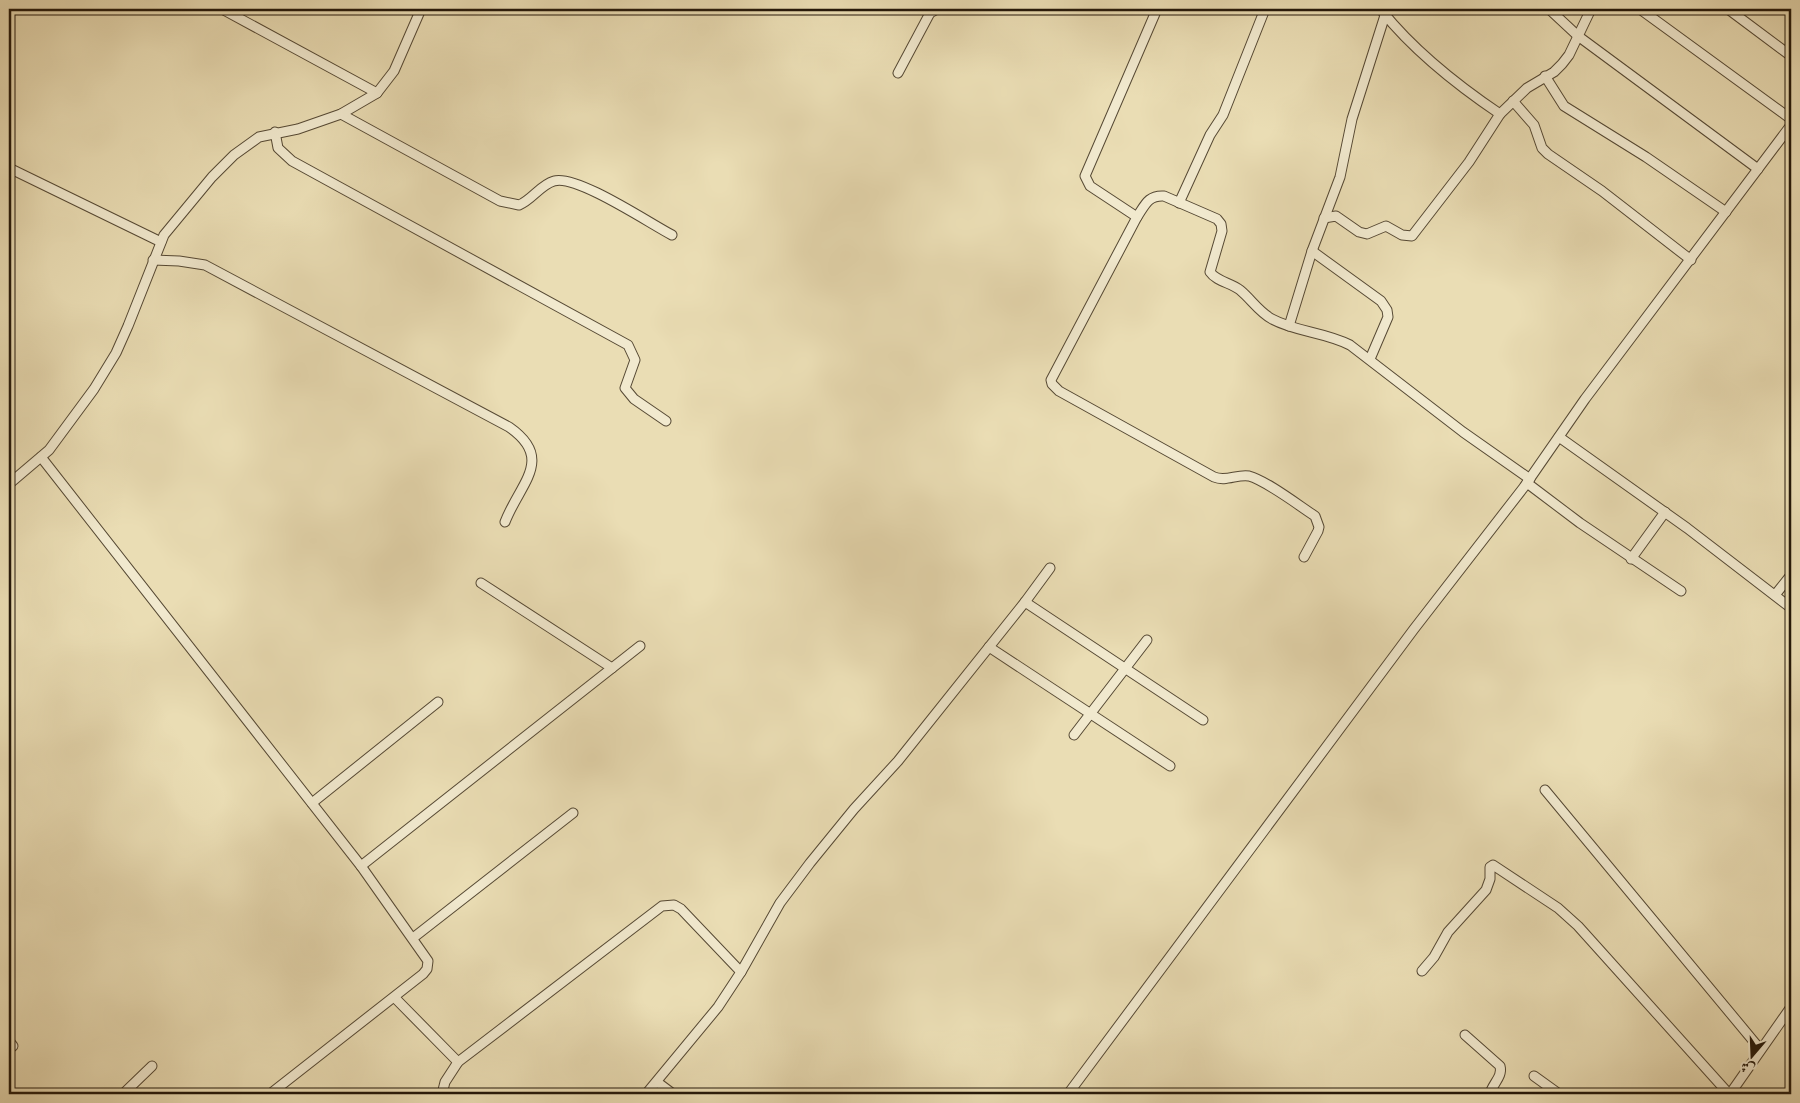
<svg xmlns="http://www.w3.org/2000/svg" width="1800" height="1103" font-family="'Libre Bodoni',Amiri,serif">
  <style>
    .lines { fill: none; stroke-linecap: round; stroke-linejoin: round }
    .minor-casing { stroke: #564934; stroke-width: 11 }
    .minor { stroke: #f1e9ce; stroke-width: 9 }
  </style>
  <rect width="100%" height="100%" fill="#eaddb4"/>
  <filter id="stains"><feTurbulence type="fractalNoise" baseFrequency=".004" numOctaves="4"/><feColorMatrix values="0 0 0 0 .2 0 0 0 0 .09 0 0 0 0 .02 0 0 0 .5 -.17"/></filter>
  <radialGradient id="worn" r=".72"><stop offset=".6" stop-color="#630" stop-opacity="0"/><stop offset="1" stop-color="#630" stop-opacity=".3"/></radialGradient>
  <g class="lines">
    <defs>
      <g id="minor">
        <polyline points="222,9 377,93"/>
        <path d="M1157,9L1085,176L1090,186L1137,217C1145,205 1148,195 1164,196L1217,219L1221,224L1222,231L1210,272C1216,281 1231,283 1240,290C1251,299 1259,312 1272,319C1296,332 1325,332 1350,345L1463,432L1530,479"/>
        <polyline points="1549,9 1578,36 1758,169"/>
        <polyline points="1640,9 1791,119"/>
        <polyline points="1728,9 1791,56"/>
        <path d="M1382,11C1415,52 1457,85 1500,114L1527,88L1554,72L1562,64L1569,55L1591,9"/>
        <polyline points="898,73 930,13 937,9"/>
        <polyline points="1545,76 1564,106 1646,157 1726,212"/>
        <polyline points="1513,101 1534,125 1542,148 1548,154 1602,191 1691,260"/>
        <path d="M341,114L500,201L519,205C532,200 540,185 554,181C576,174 649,223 672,235"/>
        <polyline points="275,132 278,148 292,161 628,345 635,360 625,388 634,399 666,421"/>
        <polyline points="9,168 161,242"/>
        <polyline points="1179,203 1210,135 1223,115 1265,9"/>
        <path d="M1137,217L1051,380L1052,384L1059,391L1214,477C1226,482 1237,474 1249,476C1267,481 1298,505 1315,516L1319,527L1318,531L1304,557"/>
        <polyline points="1324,218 1336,216 1359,232 1367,234 1386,226 1402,235 1412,236 1469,162 1500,114"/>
        <polyline points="1312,251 1381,301 1387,310 1388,317 1370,359"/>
        <path d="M153,260L179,261L205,265L509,427C555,459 520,483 505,522"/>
        <polyline points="1289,326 1312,251 1340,177 1352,119 1387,9"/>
        <polyline points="1559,437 1687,528 1791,608"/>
        <polyline points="41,457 361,866 428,961 427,969 423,974 270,1094"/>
        <polyline points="1527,483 1580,523 1681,591"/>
        <polyline points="9,484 49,450 94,389 116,353 128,326 164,235 212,177 234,155 259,137 298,129 341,114 377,93 394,71 421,9"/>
        <polyline points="1631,559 1665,512"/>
        <polyline points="481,583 612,668"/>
        <polyline points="1775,595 1791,575"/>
        <polyline points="1025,602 1203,720"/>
        <polyline points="989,647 1170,766"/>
        <polyline points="1074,735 1147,640"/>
        <polyline points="1545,790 1760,1049"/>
        <polyline points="312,803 438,702"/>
        <polyline points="361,866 640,646"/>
        <polyline points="413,938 573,813"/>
        <polyline points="1422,971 1434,957 1448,932 1486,890 1490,879 1490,867 1493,865 1558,908 1578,926 1729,1094"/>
        <polyline points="395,998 458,1062"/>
        <path d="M1465,1035L1500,1066C1503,1077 1492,1084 1490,1094"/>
        <polyline points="9,1041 13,1046 9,1049"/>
        <polyline points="1534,1076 1559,1094"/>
        <polyline points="657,1082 673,1094"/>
        <polyline points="123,1094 152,1066"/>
        <polyline points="442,1094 445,1082 458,1062 662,906 674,905 681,909 741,972"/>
        <polyline points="646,1094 718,1007 741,972 780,903 810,863 854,809 898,761 1025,602 1050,568"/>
        <polyline points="1068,1094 1414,629 1524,487 1585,399 1791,125"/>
        <polyline points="1730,1094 1791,1007"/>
      </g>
    </defs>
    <use href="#minor" class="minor-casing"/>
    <use href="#minor" class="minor"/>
  </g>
  <rect width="1800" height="1103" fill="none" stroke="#eaddb4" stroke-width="30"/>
  <rect x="10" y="10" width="1780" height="1083" fill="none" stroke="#24180a" stroke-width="2.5"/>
  <rect x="15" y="15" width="1770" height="1073" fill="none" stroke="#24180a"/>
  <g transform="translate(1752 1056) rotate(199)" stroke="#f1e9ce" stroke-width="4" paint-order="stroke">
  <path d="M0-4L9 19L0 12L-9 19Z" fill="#24180a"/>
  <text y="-8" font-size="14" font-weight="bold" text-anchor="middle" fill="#24180a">ش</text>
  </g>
  <rect width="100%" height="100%" filter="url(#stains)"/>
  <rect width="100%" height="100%" fill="url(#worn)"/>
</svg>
